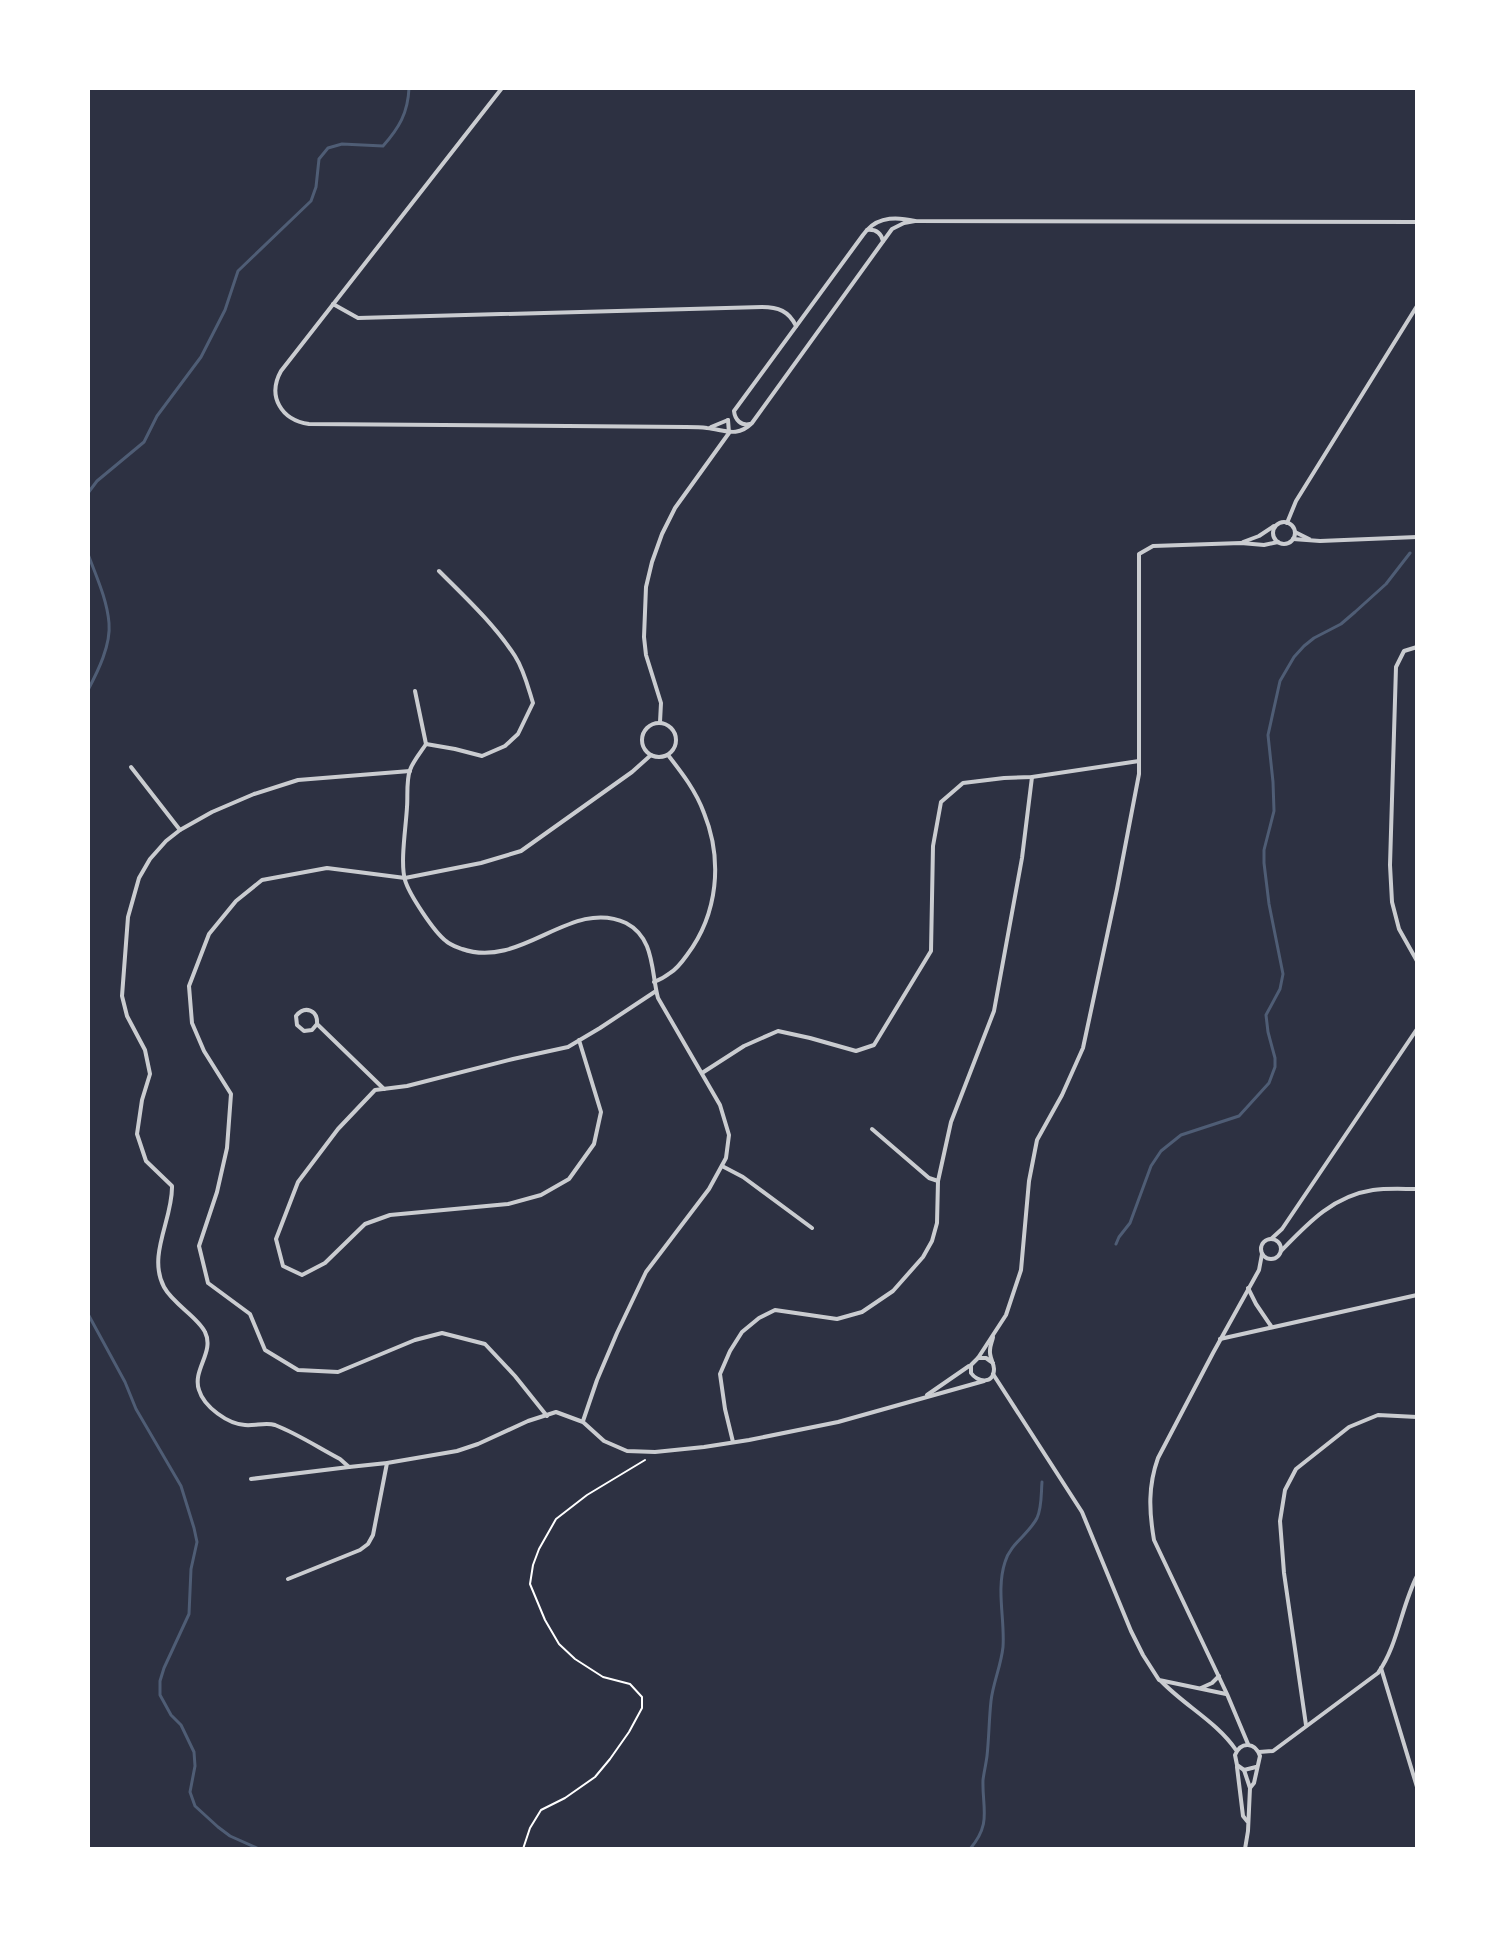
<svg xmlns="http://www.w3.org/2000/svg" width="1505" height="1937" font-family="'DejaVu Sans',sans-serif">
  <style>
    .lines { fill: none; stroke-linecap: round; stroke-linejoin: round }
    .stream { stroke: #4f5d75; stroke-width: 3 }
    .path { stroke: #fff; stroke-width: 2 }
    .minor { stroke: #caccd0; stroke-width: 4 }
  </style>
  <rect width="100%" height="100%" fill="#2d3142"/>
  <g class="lines">
    <g class="stream">
      <path d="M88,493L97,481L144,442L157,416L201,357L225,310L238,271L311,201L316,187L319,159L328,148L342,144L383,146C399,128 408,113 409,88"/>
      <path d="M88,554C96,576 107,599 109,623C111,645 98,671 88,690"/>
      <polyline points="1116,1244 1119,1237 1130,1223 1151,1166 1161,1151 1181,1135 1239,1116 1269,1083 1275,1067 1275,1058 1268,1032 1266,1015 1280,989 1283,974 1269,904 1264,863 1264,850 1274,811 1273,782 1268,735 1280,681 1294,657 1304,646 1314,638 1341,624 1355,612 1386,584 1410,553"/>
      <polyline points="88,1314 125,1382 136,1409 181,1486 194,1528 197,1542 191,1569 189,1614 164,1668 160,1681 160,1695 171,1715 181,1725 194,1752 195,1766 190,1792 195,1806 218,1827 230,1836 259,1849"/>
      <path d="M970,1849C992,1823 982,1809 983,1780C984,1772 986,1764 987,1756C989,1738 989,1719 991,1701C993,1683 1001,1666 1003,1647C1005,1619 996,1590 1005,1562C1010,1544 1029,1534 1037,1518C1042,1507 1041,1494 1042,1482"/>
    </g>
    <polyline class="path" points="523,1849 530,1828 541,1810 565,1798 595,1777 610,1759 629,1732 642,1708 642,1697 630,1684 603,1677 575,1659 559,1644 545,1620 530,1584 533,1565 539,1549 556,1519 587,1495 645,1460"/>
    <g class="minor">
      <path d="M502,88L281,371C267,396 281,420 309,424L686,427C693,427 700,427 707,428C725,430 737,438 752,423L892,229L904,223L915,221"/>
      <path d="M867,230C880,216 898,217 915,221L1417,222"/>
      <path d="M333,304L358,318L762,307C778,307 789,311 796,326"/>
      <path d="M750,424C741,426 735,420 734,411L863,235L867,230C876,229 881,233 883,241"/>
      <polyline points="711,427 728,420"/>
      <circle cx="1284" cy="533" r="11"/>
      <polyline points="1287,523 1296,501 1417,306"/>
      <polyline points="1295,532 1309,539"/>
      <polyline points="1293,539 1320,541 1417,537"/>
      <polyline points="1243,542 1259,536 1274,526"/>
      <polyline points="1417,647 1404,651 1396,667 1390,865 1392,902 1399,929 1417,961"/>
      <polyline points="415,691 426,744"/>
      <polyline points="660,722 661,703 646,655 644,637 646,587 652,562 662,534 675,508 729,433 728,420"/>
      <circle cx="659" cy="740" r="17"/>
      <path d="M426,744C421,752 413,761 410,770C406,781 408,796 407,807C406,827 400,862 405,880C409,894 434,932 446,941C450,945 457,947 462,949C522,970 571,897 626,923C655,938 651,972 658,998L720,1105L729,1135L726,1158L709,1189L646,1272L617,1333L597,1380L583,1421"/>
      <path d="M426,744L455,749L482,756L505,746L518,734L533,703C528,687 524,670 515,656C494,624 466,598 439,571"/>
      <polyline points="131,767 180,830"/>
      <path d="M410,771L298,780L254,794L212,812L180,830L166,841L150,859L139,878L128,917L122,996L127,1016L145,1050L150,1074L142,1100L137,1134L146,1161L172,1186C173,1219 147,1255 164,1287C173,1304 198,1317 205,1332C215,1352 192,1370 199,1390C204,1407 228,1424 245,1425C255,1426 266,1422 275,1425C298,1434 319,1448 340,1459L349,1467L387,1463L457,1451L478,1444L528,1421L556,1412L583,1422L604,1441L627,1451L655,1452L704,1447L749,1440L838,1422L984,1381"/>
      <path d="M654,982C659,980 665,977 670,973C677,969 682,962 687,955C718,914 723,860 704,813C696,791 682,773 668,755"/>
      <path d="M317,1024L312,1030L304,1031L297,1025L296,1016C305,1005 318,1010 317,1024L384,1089"/>
      <polyline points="579,1040 601,1112 594,1144 569,1179 541,1195 508,1204 390,1215 365,1224 325,1263 302,1275 283,1266 276,1239 298,1182 338,1129 375,1090 407,1086 513,1059 568,1047 600,1028 656,991"/>
      <polyline points="702,1073 744,1046 778,1031 810,1038 856,1051 874,1045 931,951 933,846 941,802 963,783 1004,778 1032,777 1139,761"/>
      <polyline points="872,1129 929,1178 938,1181"/>
      <polyline points="722,1166 743,1177 812,1228"/>
      <circle cx="1271" cy="1249" r="10"/>
      <polyline points="1271,1239 1282,1229 1417,1029"/>
      <path d="M1281,1251C1308,1223 1333,1196 1373,1190C1387,1188 1403,1189 1417,1189"/>
      <polyline points="1248,1288 1256,1304 1271,1326"/>
      <polyline points="1220,1339 1417,1295"/>
      <polyline points="978,1358 1006,1315 1021,1270 1029,1181 1037,1140 1062,1095 1083,1048 1117,889 1139,774 1139,554 1153,546 1241,543 1264,545 1278,542"/>
      <path d="M993,1363L986,1358H978L971,1365V1373C977,1382 994,1385 994,1369C994,1363 989,1357 990,1350C990,1346 992,1342 993,1337"/>
      <polyline points="993,1374 1082,1512 1131,1631 1143,1655 1159,1680 1226,1694"/>
      <polyline points="927,1395 969,1366"/>
      <polyline points="547,1416 515,1376 485,1344 442,1333 415,1340 338,1372 298,1370 265,1350 250,1314 208,1283 199,1246 217,1192 227,1148 231,1094 204,1051 192,1023 189,986 209,934 236,901 262,880 327,868 405,878 481,863 521,851 632,772 651,755"/>
      <polyline points="733,1442 725,1409 720,1374 730,1351 742,1332 759,1318 775,1310 837,1319 862,1312 893,1291 923,1257 932,1241 937,1223 938,1181 951,1122 994,1011 1022,858 1032,777"/>
      <polyline points="251,1479 349,1467"/>
      <polyline points="288,1579 360,1550 368,1544 373,1535 387,1463"/>
      <polyline points="1381,1668 1417,1787"/>
      <path d="M1161,1681C1185,1706 1217,1722 1236,1750"/>
      <polyline points="1201,1688 1212,1683 1219,1676"/>
      <polyline points="1306,1725 1284,1573 1280,1521 1285,1490 1296,1469 1349,1427 1378,1415 1417,1417"/>
      <path d="M1248,1744L1227,1694L1154,1540C1149,1511 1148,1486 1158,1458L1213,1353L1259,1270L1262,1254"/>
      <path d="M1259,1752L1273,1751L1378,1673C1398,1645 1401,1607 1417,1576"/>
      <polyline points="1237,1767 1243,1816 1247,1821"/>
      <polyline points="1244,1770 1250,1788"/>
      <path d="M1245,1849L1248,1831L1250,1788L1254,1783L1260,1756C1255,1742 1241,1741 1235,1755L1237,1765L1244,1770L1256,1767"/>
    </g>
  </g>
  <rect width="1505" height="1937" fill="none" stroke="#ffffff" stroke-width="180"/>
</svg>
